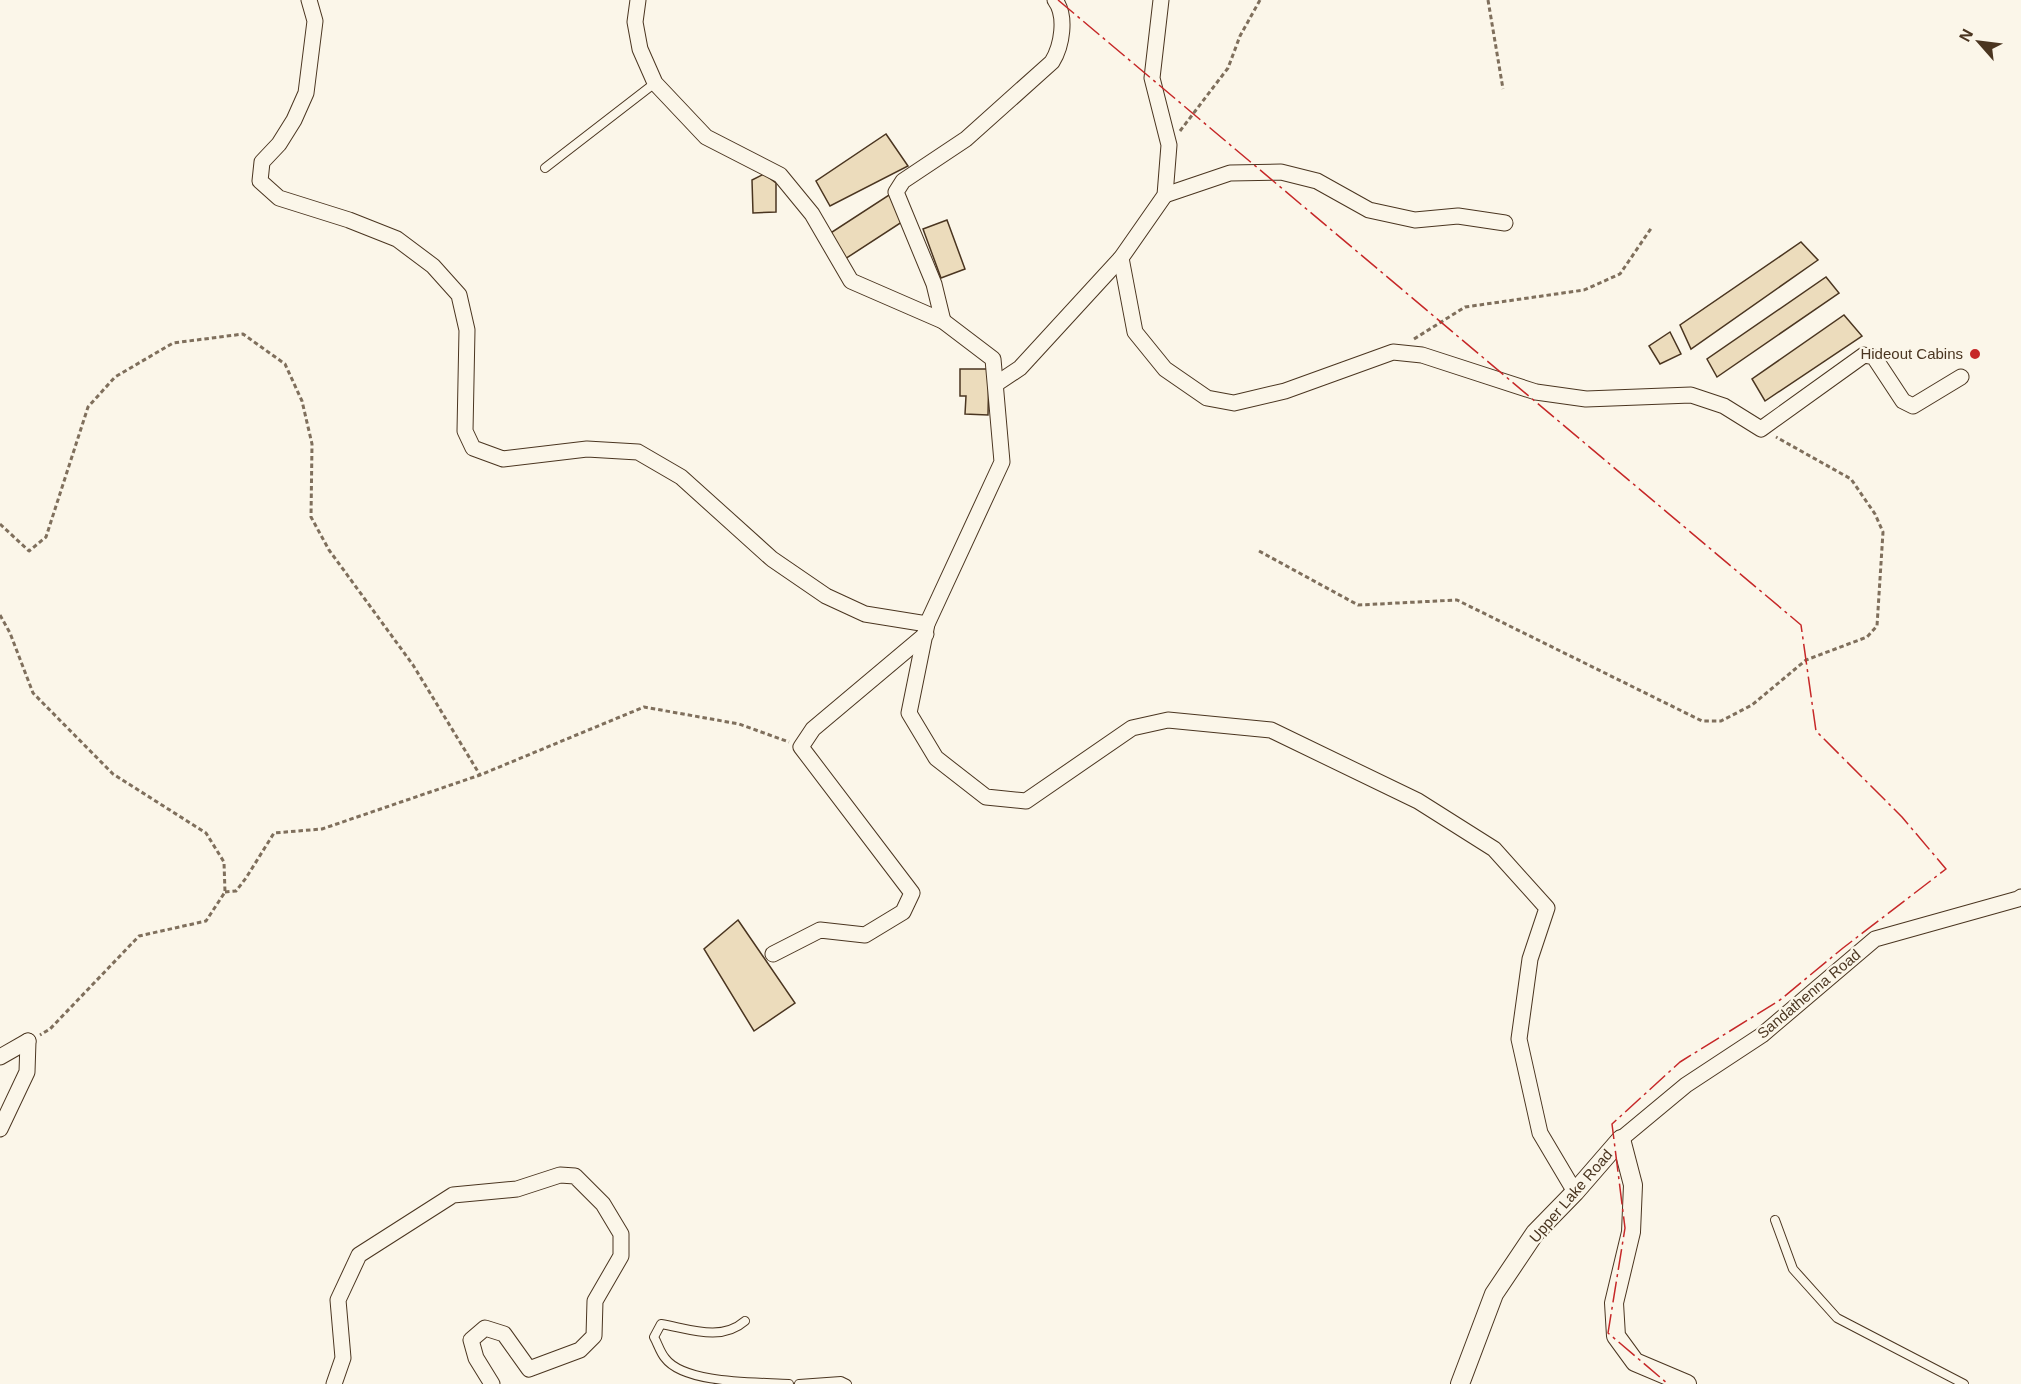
<svg xmlns="http://www.w3.org/2000/svg" width="2021" height="1384" font-family="Arial,sans-serif">
  <style>
    .building { fill: #ecdcbc; stroke: #4a3520; stroke-width: 1.5 }
    .lines { fill: none; stroke-linecap: round; stroke-linejoin: round }
    .service-casing { stroke: #4a3520; stroke-width: 10 }
    .minor-casing { stroke: #4a3520; stroke-width: 17 }
    .tertiary-casing { stroke: #4a3520; stroke-width: 20 }
    .path { stroke: #7f6f5c; stroke-width: 3; stroke-dasharray: 4.5 3; stroke-linecap: butt }
    .service { stroke: #fbf6e9; stroke-width: 8 }
    .minor { stroke: #fbf6e9; stroke-width: 15 }
    .tertiary { stroke: #fbf6e9; stroke-width: 18 }
    .power { stroke: #c62828; stroke-width: 1.5; stroke-dasharray: 21 4.5 3 4.5; stroke-linecap: butt }
    .poi-dot { fill: #c62828; stroke: #fbf6e9; stroke-width: 2 }
    .labels { text-anchor: middle; stroke-width: 4.5; stroke-linejoin: round; paint-order: stroke }
    .poi-label { font-size: 15px; fill: #4a3520; stroke: #fbf6e9; text-anchor: end }
    .street-label { font-size: 15px; fill: #4a3520; stroke: #fbf6e9 }
  </style>
  <rect width="100%" height="100%" fill="#fbf6e9"/>
  <g class="building">
    <polygon points="886,134 908,166 830,206 816,181"/>
    <polygon points="764,174 776,183 776,212 753,213 752,180"/>
    <polygon points="889,195 905,220 845,259 829,234"/>
    <polygon points="947,220 965,269 941,278 923,229"/>
    <polygon points="1801,242 1818,260 1691,349 1680,325"/>
    <polygon points="1826,277 1839,293 1717,377 1707,359"/>
    <polygon points="1844,315 1862,336 1765,401 1752,379"/>
    <polygon points="1670,332 1681,354 1660,364 1649,346"/>
    <polygon points="960,369 989,369 988,415 965,414 966,396 960,396"/>
    <polygon points="738,920 795,1003 754,1031 704,949"/>
  </g>
  <g class="lines">
    <defs>
      <g id="service">
        <polyline points="545,168 655,83"/>
        <polyline points="1775,1220 1793,1269 1837,1318 1964,1384"/>
        <path d="M745,1321C721,1342 690,1329 661,1324L654,1337C658,1344 660,1352 665,1358C684,1384 757,1382 789,1384"/>
        <polyline points="799,1384 841,1381 847,1384"/>
      </g>
      <g id="minor">
        <polyline points="309,0 315,21 306,93 294,120 279,144 262,162 260,181 279,198 349,220 397,239 433,266 459,295 467,330 465,431 473,448 503,459 587,449 638,452 681,477 772,559 826,596 865,614 927,624"/>
        <polyline points="638,0 635,22 640,49 655,83 706,137 780,175 812,214 851,281 943,321 993,359 1002,462 927,624 909,713 936,758 986,797 1026,801 1132,728 1168,720 1271,730 1418,801 1494,849 1547,908 1530,959 1519,1039 1540,1133 1575,1192"/>
        <polyline points="1165,195 1230,173 1281,172 1317,181 1369,210 1415,220 1458,216 1505,223"/>
        <polyline points="1121,258 1135,332 1165,369 1207,398 1234,403 1285,391 1393,352 1422,355 1536,392 1586,399 1691,395 1724,406 1761,429 1864,355 1874,357 1903,401 1913,406 1961,377"/>
        <path d="M943,321L934,284L896,192L903,181L966,139L1052,62C1062,46 1067,16 1055,0"/>
        <polyline points="996,384 1020,368 1121,258 1165,195 1169,145 1152,78 1161,0"/>
        <polyline points="773,954 820,930 865,935 903,912 912,893 801,747 813,729 926,634"/>
        <polyline points="0,1057 28,1041"/>
        <polyline points="0,1129 27,1072 28,1041"/>
        <polyline points="1621,1139 1686,1085 1762,1035 1875,939 2018,899 2021,897"/>
        <polyline points="334,1384 343,1358 338,1300 359,1255 453,1195 517,1189 560,1175 575,1176 603,1204 621,1234 621,1256 595,1301 594,1336 580,1350 529,1369 504,1334 485,1328 471,1340 476,1358 492,1384"/>
      </g>
      <polyline id="tertiary" points="1460,1384 1494,1294 1535,1233 1575,1192 1621,1139 1633,1185 1631,1232 1614,1303 1616,1336 1635,1362 1687,1384"/>
    </defs>
    <use href="#service" class="service-casing"/>
    <use href="#minor" class="minor-casing"/>
    <use href="#tertiary" class="tertiary-casing"/>
    <g class="path">
      <polyline points="1488,0 1503,89"/>
      <polyline points="1180,131 1228,68 1240,36 1260,0"/>
      <polyline points="1414,339 1465,307 1584,290 1620,274 1652,227"/>
      <polyline points="0,524 29,551 46,537 88,407 115,377 173,343 243,334 285,364 302,401 312,444 311,517 329,550 413,665 480,775"/>
      <polyline points="1259,551 1358,605 1457,600 1702,721 1721,721 1752,705 1806,660 1867,637 1877,626 1883,532 1875,514 1851,479 1776,437"/>
      <polyline points="0,615 10,633 33,693 113,774 206,833 224,862 225,892 206,921 139,936 50,1029 40,1035"/>
      <polyline points="225,892 236,891 246,878 274,833 322,829 480,775 644,707 739,724 789,742"/>
    </g>
    <use href="#service" class="service"/>
    <use href="#minor" class="minor"/>
    <use href="#tertiary" class="tertiary"/>
    <polyline class="power" points="1058,0 1801,625 1816,731 1902,817 1946,869 1843,948 1780,1000 1680,1062 1612,1124 1625,1228 1608,1333 1668,1384"/>
  </g>
  <circle class="poi-dot" cx="1975" cy="354" r="6"/>
  <g class="labels">
    <g class="poi-label">
      <text x="1963" y="359">Hideout Cabins</text>
    </g>
    <g class="street-label">
      <text transform="translate(1809 994) rotate(-40)" y="5">Sandathenna Road</text>
      <text transform="translate(1571 1196) rotate(-49)" y="5">Upper Lake Road</text>
    </g>
  </g>
  <g transform="translate(1979 42) rotate(298)" stroke="#fbf6e9" stroke-width="4.5" paint-order="stroke">
  <path d="M0-4.5L10 22L0 15L-10 22Z" fill="#4a3520"/>
  <text y="-9" font-size="16" font-weight="bold" text-anchor="middle" fill="#4a3520">N</text>
  </g>
</svg>
